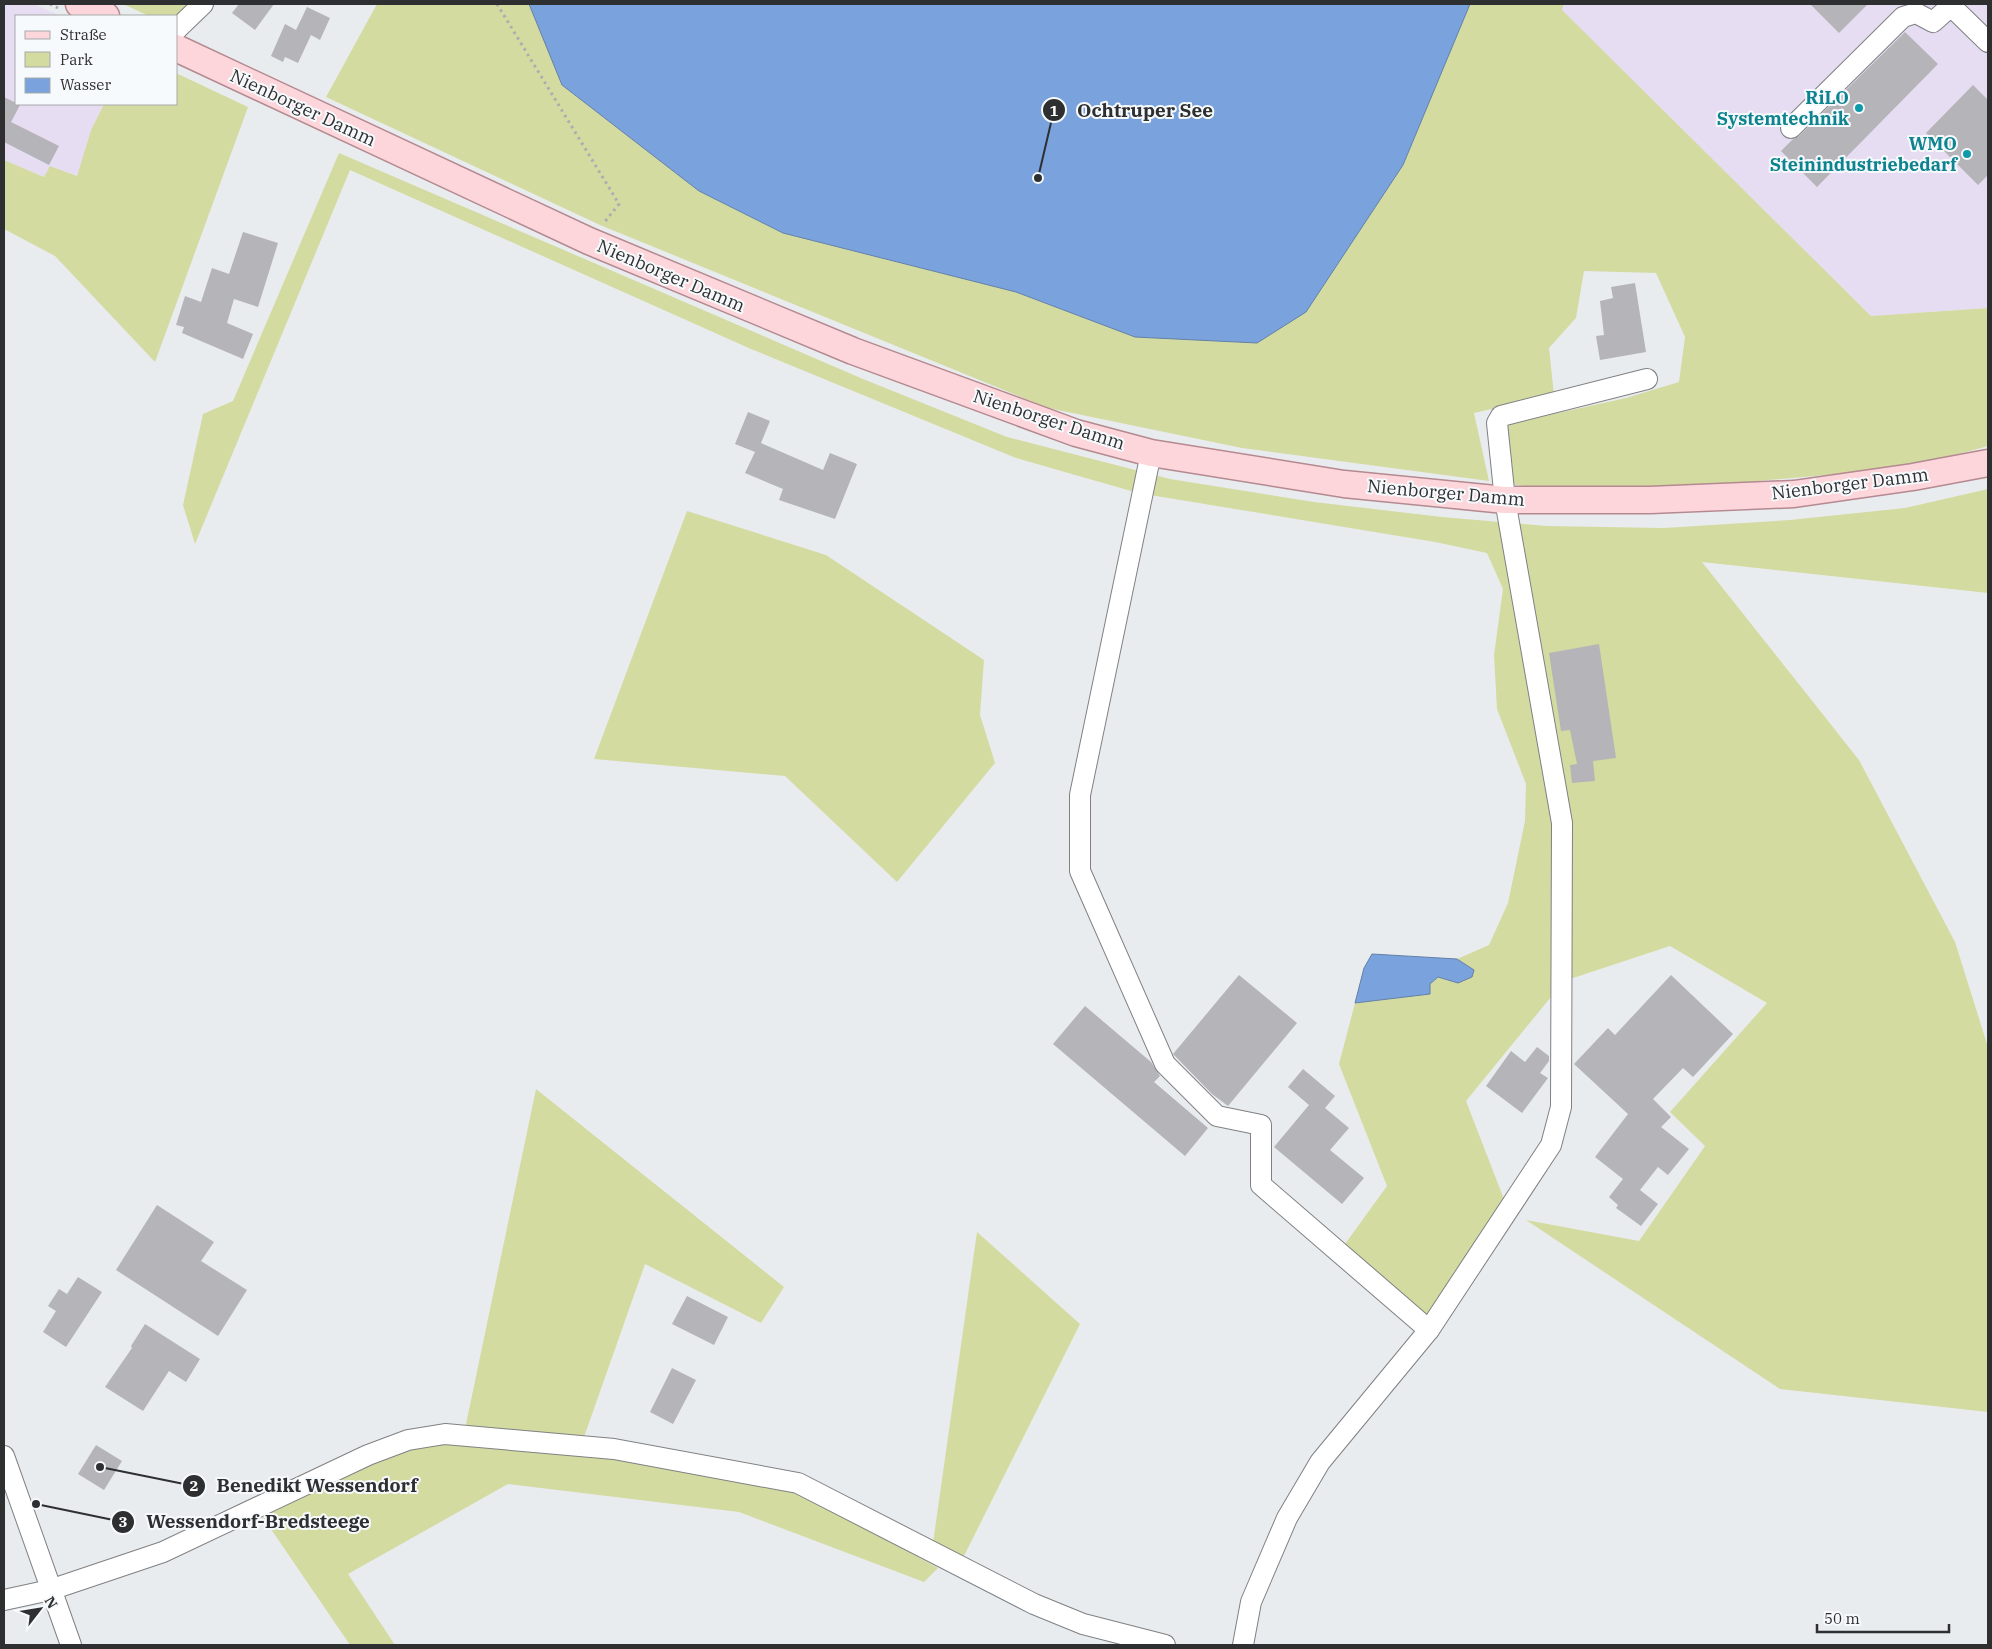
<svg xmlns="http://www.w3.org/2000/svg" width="1992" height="1649" font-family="'IBM Plex Serif',serif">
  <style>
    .commercial { fill: #e7ddf2 }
    .green { fill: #d3dba1 }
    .water { fill: #7aa2dc; stroke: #6380a8 }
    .building { fill: #b5b4b8 }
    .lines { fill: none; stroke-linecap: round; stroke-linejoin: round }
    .minor-casing { stroke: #7f8183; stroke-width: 22 }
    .major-casing { stroke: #b48990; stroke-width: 29 }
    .path { stroke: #abadaf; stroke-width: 3; stroke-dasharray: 2.5 4; stroke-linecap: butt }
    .minor { stroke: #fff; stroke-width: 20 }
    .major { stroke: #fdd6dc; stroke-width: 26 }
    .culture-dot { fill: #0f9aa8; stroke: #f7fafc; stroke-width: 2 }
    .labels { text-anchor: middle; stroke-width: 4; stroke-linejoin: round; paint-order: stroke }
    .culture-label { font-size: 18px; font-weight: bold; fill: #0d838f; stroke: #f7fafc; text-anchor: end }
    .street-label { font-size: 18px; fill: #2e2f30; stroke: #f7fafc }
    .leader { fill: none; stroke: #2e2f30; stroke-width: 2 }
    .callout-dot { fill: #2e2f30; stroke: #f7fafc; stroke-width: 2 }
    .mark-label { font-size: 15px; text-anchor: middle; font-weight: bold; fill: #fff }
    .callout-label { font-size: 19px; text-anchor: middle; font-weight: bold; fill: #2e2f30; stroke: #f7fafc; stroke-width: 4; stroke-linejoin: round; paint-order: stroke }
  </style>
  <rect width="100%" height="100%" fill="#e9ecef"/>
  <g class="commercial">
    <polygon points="4,4 34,4 60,16 16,16 16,104 104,104 91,130 77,176 51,166 44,177 4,160"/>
    <polygon points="1564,4 1988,4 1988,308 1871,316 1561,10"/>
  </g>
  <g class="green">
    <polygon points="123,4 189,4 175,16 149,16"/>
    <polygon points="377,4 529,4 562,85 699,191 783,233 1016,292 1135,337 1306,312 1403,165 1470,4 1564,4 1562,10 1871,316 1988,308 1988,446 1908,468 1735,483 1569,493 1511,484 1504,425 1626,398 1679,382 1685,337 1656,273 1584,271 1576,318 1549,348 1554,395 1474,413 1489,481 1242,448 1048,408 600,225 326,97"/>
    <polygon points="176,73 248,107 155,362 55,256 4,229 4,160 44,177 50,166 77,176 91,130 104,104 176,104"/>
    <polygon points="339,153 863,379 1007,437 1170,479 1314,502 1442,517 1547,526 1664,528 1790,520 1905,508 1988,489 1988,593 1702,562 1859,760 1955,942 1988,1047 1988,1412 1780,1389 1526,1220 1639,1241 1705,1146 1670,1112 1767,1003 1670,946 1564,981 1466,1101 1507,1207 1425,1320 1340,1251 1387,1186 1339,1064 1355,1003 1430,994 1430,984 1438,977 1458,982 1473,970 1457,959 1489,945 1508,903 1525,821 1526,784 1497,709 1494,655 1503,589 1487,553 1435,542 1138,493 1016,458 751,349 350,170 195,544 183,505 203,414 233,401"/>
    <polygon points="687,511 826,555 984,660 980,715 995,763 897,882 785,776 594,759"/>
    <polygon points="536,1089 784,1287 761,1323 645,1264 584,1437 465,1429"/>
    <polygon points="977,1232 1080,1324 963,1558 933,1543"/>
    <polygon points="443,1437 609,1455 795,1490 938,1568 924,1582 739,1512 508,1484 348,1574 395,1645 350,1645 260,1513 374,1459"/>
  </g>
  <g class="water">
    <polygon points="529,4 1470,4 1403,165 1306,312 1257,343 1135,337 1016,292 783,233 699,191 562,85"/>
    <polygon points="1372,954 1457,959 1474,970 1472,977 1458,983 1438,977 1430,984 1430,994 1355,1003 1364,968"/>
  </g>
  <g class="building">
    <polygon points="239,4 274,4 255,30 232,13"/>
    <polygon points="1810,4 1868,4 1839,33"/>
    <polygon points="307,7 330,18 320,40 311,35 298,63 285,57 283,62 271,56 285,24 296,30"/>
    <polygon points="1905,32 1938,64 1817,187 1781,151 1792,140 1799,136"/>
    <polygon points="1973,85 1988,100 1988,175 1978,185 1926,133"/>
    <polygon points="4,97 20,105 11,122 59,146 49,165 4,142"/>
    <polygon points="243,232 278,243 258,307 234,299 227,323 253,334 243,359 182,333 184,327 176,325 185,296 201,302 212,268 229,274"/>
    <polygon points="1635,283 1646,352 1600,360 1596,336 1604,335 1600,301 1613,298 1611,287"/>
    <polygon points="748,412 770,421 761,443 823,470 830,453 857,464 835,519 779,500 783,489 745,473 755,452 735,444"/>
    <polygon points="1599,644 1616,758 1593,761 1595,781 1572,783 1570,765 1577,764 1570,730 1561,731 1549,653"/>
    <polygon points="1239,975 1297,1023 1228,1106 1212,1094 1173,1054"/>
    <polygon points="1671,975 1733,1034 1693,1077 1683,1068 1653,1099 1671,1117 1661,1127 1689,1149 1668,1175 1658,1167 1640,1190 1658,1204 1641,1226 1616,1208 1618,1205 1609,1197 1623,1179 1595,1157 1628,1114 1574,1064 1608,1028 1615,1035"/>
    <polygon points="1085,1006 1151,1062 1160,1076 1154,1082 1208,1128 1185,1156 1053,1044"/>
    <polygon points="1537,1047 1549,1056 1549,1061 1540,1073 1548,1078 1522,1113 1486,1086 1511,1051 1525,1062"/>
    <polygon points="1303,1069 1335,1096 1325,1108 1349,1128 1330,1150 1364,1178 1342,1204 1274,1147 1309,1105 1288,1087"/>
    <polygon points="157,1205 214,1242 201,1261 247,1290 218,1336 116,1270"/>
    <polygon points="78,1277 102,1292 66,1347 43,1332 56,1311 48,1306 59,1289 67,1294"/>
    <polygon points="687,1296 728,1317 714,1345 672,1324"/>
    <polygon points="145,1324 200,1359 186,1382 169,1371 143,1411 105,1387 132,1348 131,1346"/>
    <polygon points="672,1368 696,1380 673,1424 650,1412"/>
    <polygon points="96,1445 122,1461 104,1490 78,1474"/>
  </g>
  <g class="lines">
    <defs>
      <g id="minor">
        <polyline points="1949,4 1988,42"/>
        <polyline points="176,30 203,4"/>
        <polyline points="1791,128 1903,17 1916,13 1933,22 1951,6"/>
        <polyline points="1151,453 1080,795 1080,871 1165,1064 1217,1116 1261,1125 1261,1185 1429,1330"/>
        <polyline points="4,1456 71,1645"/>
        <polyline points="4,1600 50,1590 163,1552 368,1455 408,1440 445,1434 614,1449 798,1483 1034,1604 1083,1624 1165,1645"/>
        <polyline points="1243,1645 1251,1602 1287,1518 1320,1462 1429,1330 1551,1145 1561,1107 1562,823 1505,500 1497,423 1501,416 1647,379"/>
      </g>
      <g id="major">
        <polyline points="79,4 106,16"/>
        <polyline points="176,48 589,241 853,351 1076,433 1151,453 1344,484 1505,500 1650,500 1794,494 1913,477 1988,463"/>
      </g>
    </defs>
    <use href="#minor" class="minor-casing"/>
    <use href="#major" class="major-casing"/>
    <g class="path">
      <polyline points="50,4 58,8"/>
      <polyline points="497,4 619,204 603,224"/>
    </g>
    <use href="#minor" class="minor"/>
    <use href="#major" class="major"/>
  </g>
  <g class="culture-dot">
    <circle cx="1859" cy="108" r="5"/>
    <circle cx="1967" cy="154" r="5"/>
  </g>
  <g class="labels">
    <g class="culture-label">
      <text x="1849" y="104">RiLO<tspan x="1849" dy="21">Systemtechnik</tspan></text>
      <text x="1957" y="150">WMO<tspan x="1957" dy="21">Steinindustriebedarf</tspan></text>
    </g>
    <g class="street-label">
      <text transform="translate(303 108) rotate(25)" y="6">Nienborger Damm</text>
      <text transform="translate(671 276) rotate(23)" y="6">Nienborger Damm</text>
      <text transform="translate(1049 420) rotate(18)" y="6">Nienborger Damm</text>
      <text transform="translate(1850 484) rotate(-7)" y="6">Nienborger Damm</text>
      <text transform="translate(1446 493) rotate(5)" y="6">Nienborger Damm</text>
    </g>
  </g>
  <path class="leader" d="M1038 178L1054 110M100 1467L194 1486M36 1504L123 1522"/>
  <g class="callout-dot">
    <circle cx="1038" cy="178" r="5"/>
    <circle cx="100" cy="1467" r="5"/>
    <circle cx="36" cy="1504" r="5"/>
    <circle cx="1054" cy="110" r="12"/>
    <circle cx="194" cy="1486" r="12"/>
    <circle cx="123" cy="1522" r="12"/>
  </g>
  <g class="mark-label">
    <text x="1054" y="116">1</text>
    <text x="194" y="1491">2</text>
    <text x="123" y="1527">3</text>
  </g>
  <g class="callout-label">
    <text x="1145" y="117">Ochtruper See</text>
    <text x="317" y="1492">Benedikt Wessendorf</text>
    <text x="258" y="1528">Wessendorf-Bredsteege</text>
  </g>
  <rect width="1992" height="1649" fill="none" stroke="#2e2f30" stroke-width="10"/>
  <rect x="15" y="15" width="162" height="90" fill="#f7fafc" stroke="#a7a9aa"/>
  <rect x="25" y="31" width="25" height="8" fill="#fdd6dc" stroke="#a7a9aa"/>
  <text x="60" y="40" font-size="15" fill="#2e2f30">Straße</text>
  <rect x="25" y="52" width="25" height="15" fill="#d3dba1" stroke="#a7a9aa"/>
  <text x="60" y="65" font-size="15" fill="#2e2f30">Park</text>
  <rect x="25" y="78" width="25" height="15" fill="#7aa2dc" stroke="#a7a9aa"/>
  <text x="60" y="90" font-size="15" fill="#2e2f30">Wasser</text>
  <g transform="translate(40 1609) rotate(59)" stroke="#f7fafc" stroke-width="4" paint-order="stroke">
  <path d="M0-4L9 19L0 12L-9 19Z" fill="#2e2f30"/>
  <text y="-8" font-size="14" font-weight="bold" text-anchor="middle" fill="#2e2f30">N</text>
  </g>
  <path d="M1817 1624v8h132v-8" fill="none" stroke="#2e2f30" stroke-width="2.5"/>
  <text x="1824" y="1624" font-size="15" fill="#2e2f30" stroke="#f7fafc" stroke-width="4" paint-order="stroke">50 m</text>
</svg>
